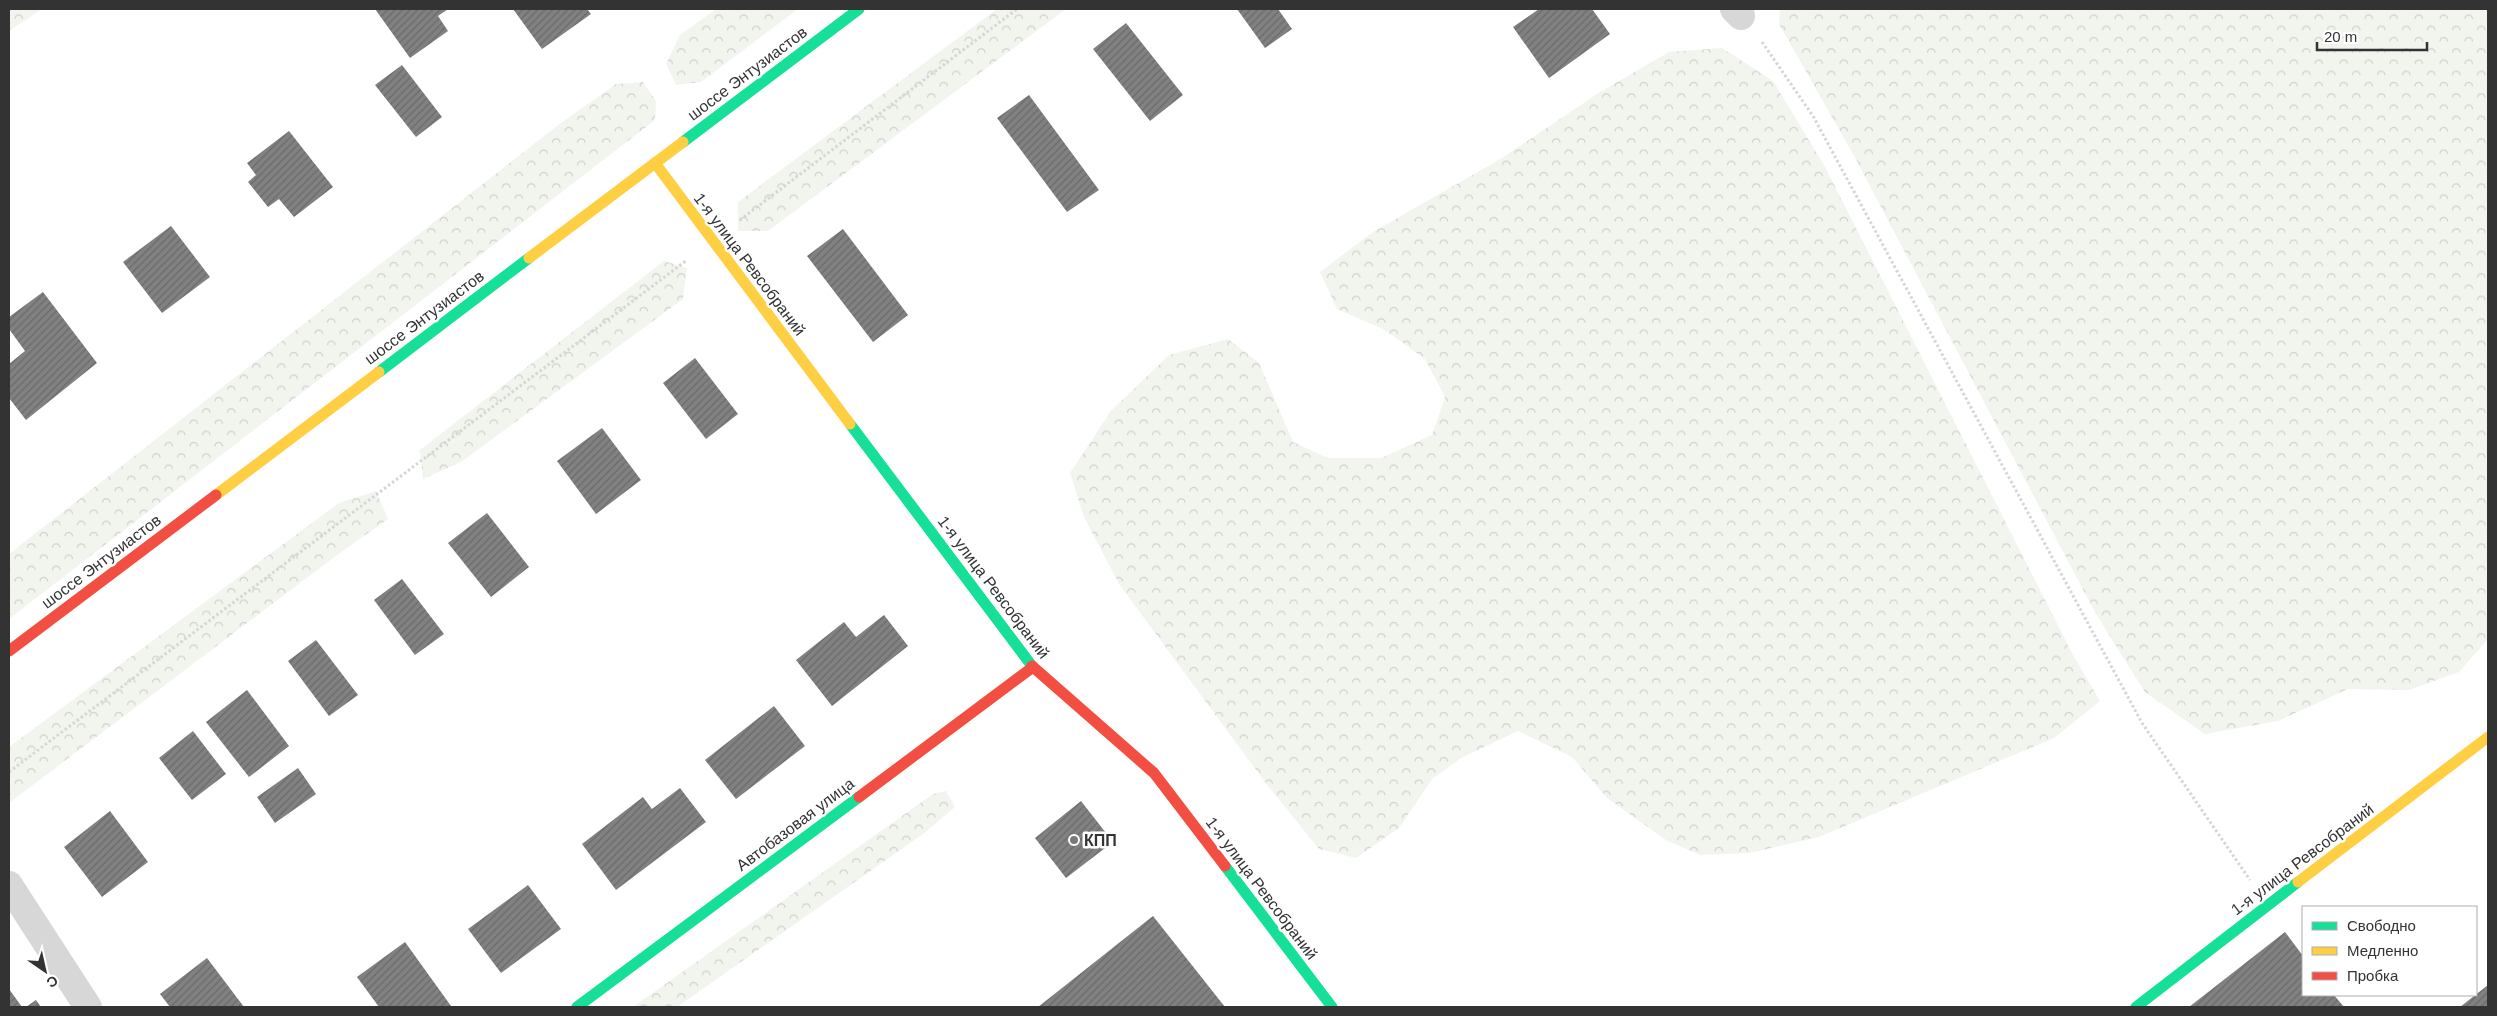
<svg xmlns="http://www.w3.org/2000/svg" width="2497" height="1016" font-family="Arial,sans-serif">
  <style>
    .forest { fill: url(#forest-crowns) }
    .building { fill: url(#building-hatch) }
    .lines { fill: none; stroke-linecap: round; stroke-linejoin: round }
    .path { stroke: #d6d6d6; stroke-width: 3; stroke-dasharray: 2.5 2.5; stroke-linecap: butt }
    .street { stroke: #d7d7d7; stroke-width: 28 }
    .fast { stroke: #16e098; stroke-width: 11 }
    .slow { stroke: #ffcf43; stroke-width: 11 }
    .jam { stroke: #f24e42; stroke-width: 11 }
    .poi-dot { fill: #7a7a7a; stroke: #fff; stroke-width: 2 }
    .labels { text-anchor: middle; stroke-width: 5; stroke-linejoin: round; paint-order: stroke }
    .street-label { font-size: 16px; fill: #333; stroke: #fff }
    .poi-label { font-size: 16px; font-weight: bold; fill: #333; stroke: #fff; text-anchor: start }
  </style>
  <defs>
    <pattern id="forest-crowns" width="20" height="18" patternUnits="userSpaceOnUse" patternTransform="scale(1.25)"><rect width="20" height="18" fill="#f1f5ed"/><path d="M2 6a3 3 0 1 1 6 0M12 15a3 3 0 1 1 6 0" fill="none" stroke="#cfd2cc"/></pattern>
    <pattern id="building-hatch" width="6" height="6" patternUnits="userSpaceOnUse" patternTransform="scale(1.25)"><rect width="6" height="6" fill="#818181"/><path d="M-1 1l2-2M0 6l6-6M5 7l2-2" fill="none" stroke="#6a6a6a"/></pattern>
  </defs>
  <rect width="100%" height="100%" fill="#fff"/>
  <g class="forest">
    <polygon points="9,9 42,9 9,31"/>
    <polygon points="716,9 798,9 701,82 676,85 666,64 680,35"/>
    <polygon points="997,9 1066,9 768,231 738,231 738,202"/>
    <polygon points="1780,9 2488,9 2488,639 2459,672 2409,690 2348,689 2278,721 2205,734 2145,692 2096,614 1853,154 1779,24"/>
    <polygon points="1722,48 1773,81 1825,167 2073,655 2100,701 2054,738 1819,837 1750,853 1700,855 1666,840 1607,798 1572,757 1518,731 1461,758 1432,779 1399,828 1356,858 1319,849 1265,782 1119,584 1084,517 1070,473 1111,411 1169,355 1228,339 1259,363 1293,442 1328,458 1381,458 1432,435 1445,397 1425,359 1385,330 1337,309 1320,272 1373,232 1502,158 1600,92 1669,52"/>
    <polygon points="643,82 656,101 655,120 9,619 9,554 557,126 616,84"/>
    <polygon points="664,261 687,268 683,299 461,462 423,479 420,450"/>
    <polygon points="376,491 388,519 337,555 9,803 9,747 339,503"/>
    <polygon points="946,791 955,807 923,834 677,1007 633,1007 933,794"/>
  </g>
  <g class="building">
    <polygon points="375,9 448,9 438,16 448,31 410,58"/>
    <polygon points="513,9 587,9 591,14 542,49"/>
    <polygon points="1237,9 1278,9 1292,29 1265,48"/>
    <polygon points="1539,9 1592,9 1610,34 1549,78 1513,27"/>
    <polygon points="1126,23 1183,95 1150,121 1093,49"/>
    <polygon points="402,65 442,117 416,137 375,85"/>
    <polygon points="1029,95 1099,190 1067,212 997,118"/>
    <polygon points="289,131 333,187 294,217 279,199 268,207 248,182 256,175 247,163"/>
    <polygon points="171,226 210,277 162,313 123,262"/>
    <polygon points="843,229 908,315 873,342 807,256"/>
    <polygon points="43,292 97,363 26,420 9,398 9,364 25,351 9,329 9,317"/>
    <polygon points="695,358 738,414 706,439 663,383"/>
    <polygon points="602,428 641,480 596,514 557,461"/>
    <polygon points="487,513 529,567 491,597 448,543"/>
    <polygon points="402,579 444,634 415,655 374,600"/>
    <polygon points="884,615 908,646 832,706 796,660 844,622 856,637"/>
    <polygon points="316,640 358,695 329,716 288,661"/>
    <polygon points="247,690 289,746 249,777 206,722"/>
    <polygon points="774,706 805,746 736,799 705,760"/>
    <polygon points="193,731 226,774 192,800 159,758"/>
    <polygon points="298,768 316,794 275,823 257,797"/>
    <polygon points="680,788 706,822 616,890 582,844 643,797 652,809"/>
    <polygon points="1081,801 1113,842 1066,878 1035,838"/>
    <polygon points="110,811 148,862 102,897 64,847"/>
    <polygon points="528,885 561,929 501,973 468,929"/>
    <polygon points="1153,916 1225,1007 1038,1007"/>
    <polygon points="2285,932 2303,956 2303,995 2334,995 2344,1007 2189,1007"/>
    <polygon points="405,942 451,1006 450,1007 379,1007 357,977"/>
    <polygon points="207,958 244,1007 170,1007 160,994"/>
    <polygon points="2488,985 2488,1007 2460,1007"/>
    <polygon points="9,989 22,1007 9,1007"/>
    <polygon points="36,1000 41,1007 26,1007"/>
  </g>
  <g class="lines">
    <g class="path">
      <polyline points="1762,42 1813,116 2142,723 2250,880"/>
      <polyline points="740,220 1017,9"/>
      <polyline points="9,772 687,260"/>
    </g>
    <g class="street">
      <polyline points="1734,9 1741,16"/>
      <polyline points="9,885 88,1007"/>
    </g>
    <g class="fast">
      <polyline points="683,142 859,9"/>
      <polyline points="379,372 529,258"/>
      <polyline points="850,424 1032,666"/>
      <polyline points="1225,866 1332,1007"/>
      <polyline points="577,1007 859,797"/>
      <polyline points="2136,1007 2298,882"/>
    </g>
    <g class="slow">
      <polyline points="655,163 850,424"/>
      <polyline points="529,258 683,142"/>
      <polyline points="216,495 379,372"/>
      <polyline points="2298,882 2488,737"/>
    </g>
    <g class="jam">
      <polyline points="9,651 216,495"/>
      <polyline points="1032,666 1154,773 1225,866"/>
      <polyline points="859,797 1033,667"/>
    </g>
  </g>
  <circle class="poi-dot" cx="1074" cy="840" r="5"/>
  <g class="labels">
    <g class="street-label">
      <text transform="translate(747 73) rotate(-37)" y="6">шоссе Энтузиастов</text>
      <text transform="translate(750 264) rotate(53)" y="6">1-я улица Ревсобраний</text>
      <text transform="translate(424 317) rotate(-37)" y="6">шоссе Энтузиастов</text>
      <text transform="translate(101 561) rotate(-37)" y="6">шоссе Энтузиастов</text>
      <text transform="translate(994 587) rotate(53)" y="6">1-я улица Ревсобраний</text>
      <text transform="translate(795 824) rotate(-37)" y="6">Автобазовая улица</text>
      <text transform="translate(2302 859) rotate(-37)" y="6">1-я улица Ревсобраний</text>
      <text transform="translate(1262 888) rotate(53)" y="6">1-я улица Ревсобраний</text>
    </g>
    <g class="poi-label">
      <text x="1084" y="846">КПП</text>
    </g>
  </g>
  <rect width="2497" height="1016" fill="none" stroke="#333333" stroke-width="20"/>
  <rect x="2302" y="906" width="175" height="90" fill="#ffffff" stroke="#adadad"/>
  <rect x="2312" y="922" width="25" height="8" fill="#16e098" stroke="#adadad"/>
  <text x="2347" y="931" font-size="15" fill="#333333">Свободно</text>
  <rect x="2312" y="947" width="25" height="8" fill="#ffcf43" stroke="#adadad"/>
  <text x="2347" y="956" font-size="15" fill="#333333">Медленно</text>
  <rect x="2312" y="972" width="25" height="8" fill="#f24e42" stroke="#adadad"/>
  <text x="2347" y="981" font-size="15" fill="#333333">Пробка</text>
  <g transform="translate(45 971) rotate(146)" stroke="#ffffff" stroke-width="4" paint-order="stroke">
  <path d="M0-4L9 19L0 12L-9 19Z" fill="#333333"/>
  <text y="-8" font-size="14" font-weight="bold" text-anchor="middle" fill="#333333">С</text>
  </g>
  <path d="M2317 42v8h110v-8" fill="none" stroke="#333333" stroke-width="2.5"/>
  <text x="2324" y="42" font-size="15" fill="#333333" stroke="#ffffff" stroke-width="4" paint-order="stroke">20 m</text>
</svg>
